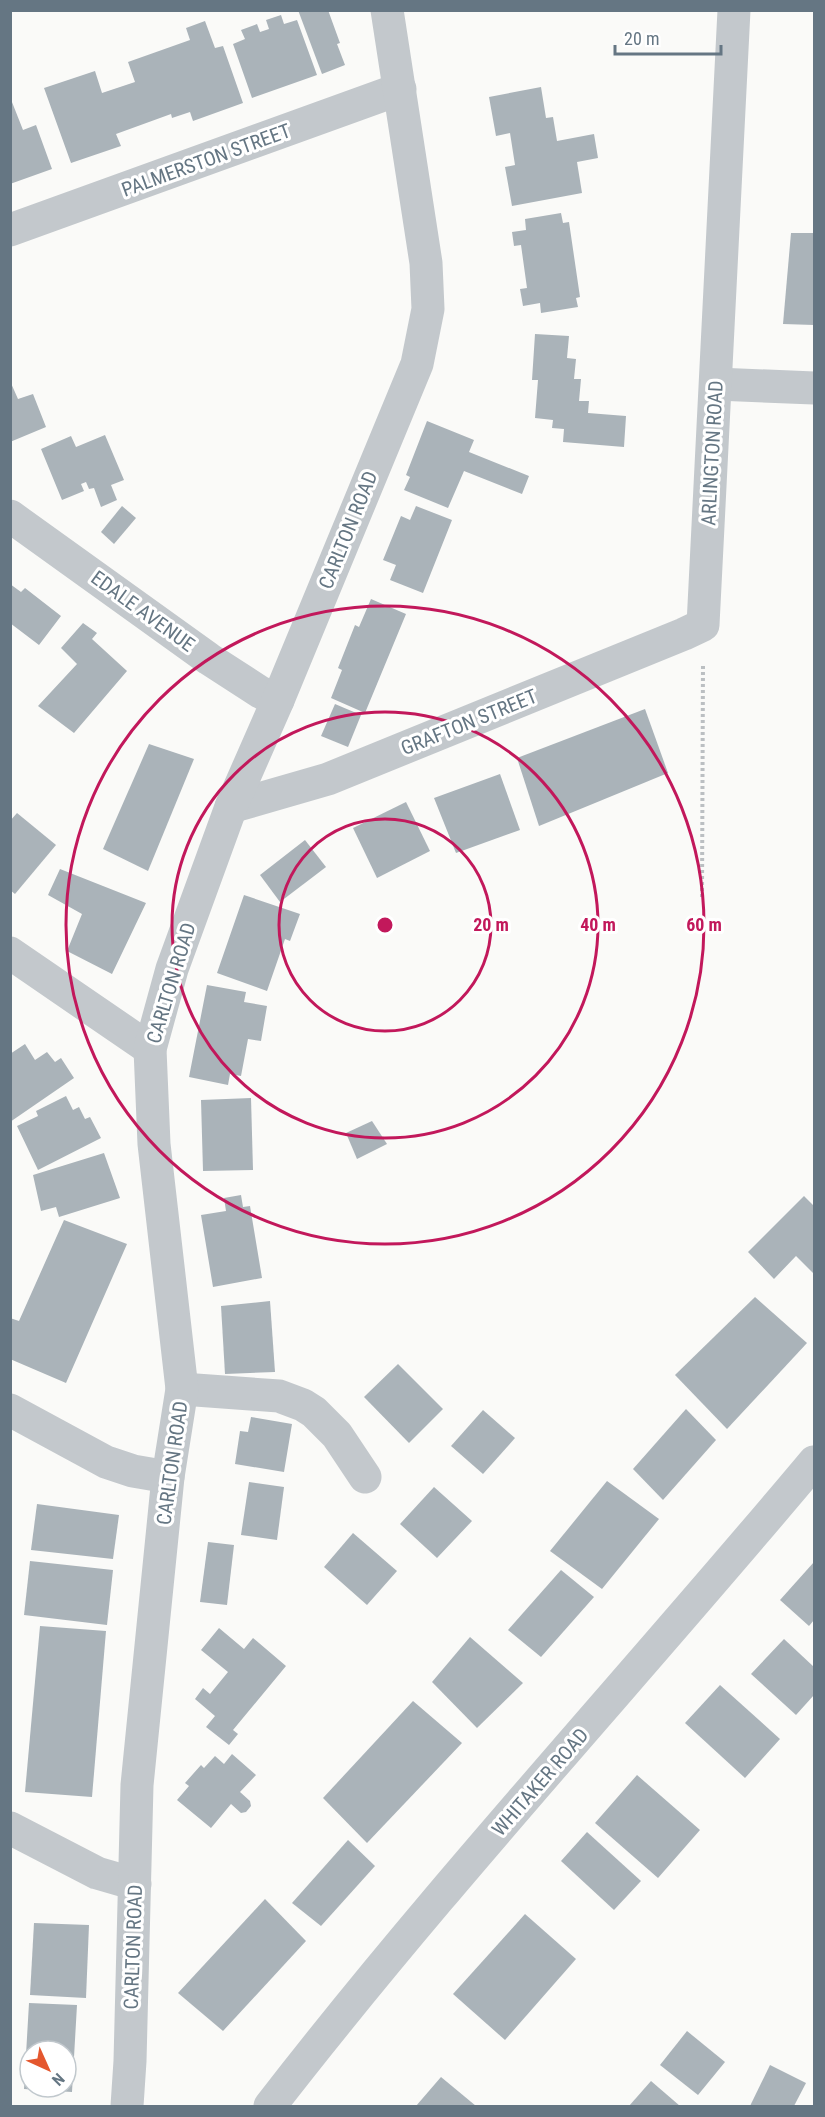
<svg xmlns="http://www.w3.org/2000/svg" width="825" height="2117" font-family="'Roboto Condensed',sans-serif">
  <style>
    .building { fill: #aab3b9; fill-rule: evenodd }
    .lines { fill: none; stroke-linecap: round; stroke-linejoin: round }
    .path { stroke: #bbbfc2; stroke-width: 4; stroke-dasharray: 3 3; stroke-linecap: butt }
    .minor { stroke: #c3c8cc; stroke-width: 33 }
    .ring { fill: none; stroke: #c2185b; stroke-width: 3 }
    .labels { text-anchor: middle; stroke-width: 6; stroke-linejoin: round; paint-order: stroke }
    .street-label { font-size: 20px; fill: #657683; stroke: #fff }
    .centre { fill: #c2185b; stroke: #fff; stroke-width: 3 }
    .ring-label { font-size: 18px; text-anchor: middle; font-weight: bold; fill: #c2185b; stroke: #fff; stroke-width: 6; stroke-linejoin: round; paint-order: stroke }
  </style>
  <rect width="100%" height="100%" fill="#fafaf8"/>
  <g class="building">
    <polygon points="298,10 328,10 340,43 337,44 345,65 322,74"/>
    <polygon points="281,15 284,24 297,20 317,75 252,98 233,44 245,39 241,30 257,24 260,32 269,29 266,20"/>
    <polygon points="205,21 215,48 223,46 243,103 193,121 190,112 172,118 171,114 116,134 121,146 71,163 44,88 95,71 102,93 135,82 128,62 190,40 186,28"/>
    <polygon points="541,87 546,118 553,117 557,141 594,134 598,158 577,162 582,193 512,206 505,167 515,165 510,133 496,136 489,97"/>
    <polygon points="10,97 23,130 36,125 52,169 10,184"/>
    <polygon points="561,213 563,223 569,222 580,297 576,298 578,307 541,313 540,303 523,306 520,289 527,288 521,245 514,246 512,232 526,230 525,219"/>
    <polygon points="791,233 814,233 814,325 783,324"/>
    <polygon points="535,334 569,336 567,358 576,359 574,379 581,379 579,401 589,401 588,413 626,416 624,447 563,442 564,429 552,428 553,420 535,418 538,380 532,380"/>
    <polygon points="10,381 18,399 33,394 46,427 10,442"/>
    <polygon points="427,421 474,440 469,452 529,476 522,494 464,471 448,508 404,490 410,477 406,475"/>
    <polygon points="105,435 124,480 111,485 117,500 101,507 94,488 89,489 86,482 81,484 84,491 62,500 41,449 71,436 76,447"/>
    <polygon points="122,506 136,518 114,544 101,532"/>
    <polygon points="416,506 452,520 423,593 390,580 396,565 383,560 401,516 410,520"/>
    <polygon points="10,584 21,592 25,588 61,616 39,645 10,623"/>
    <polygon points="371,599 406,614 365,713 331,698 342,670 338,668 355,625 359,627"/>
    <polygon points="83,623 97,633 92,639 127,671 74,733 38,706 77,664 61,648"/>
    <polygon points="335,704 361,715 348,747 321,736"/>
    <polygon points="645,709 668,773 539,826 517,758"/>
    <polygon points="149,744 194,759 148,871 103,849"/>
    <polygon points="500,774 520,830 456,853 434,798"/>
    <polygon points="406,802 430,851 377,878 353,828"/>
    <polygon points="17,813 56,845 15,894 10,890 10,821"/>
    <polygon points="305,840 326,867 280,902 260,875"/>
    <polygon points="60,869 146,903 112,974 67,951 82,914 48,895"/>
    <polygon points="244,895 300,914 290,941 285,939 267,991 217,973"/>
    <polygon points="207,985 246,992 244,1002 267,1006 261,1041 248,1039 241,1076 230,1074 228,1085 189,1077"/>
    <polygon points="25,1044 35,1060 47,1052 55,1062 61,1058 74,1078 10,1122 10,1054"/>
    <polygon points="66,1096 73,1110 79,1107 85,1119 90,1117 101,1138 38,1170 17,1126 38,1116 36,1111"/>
    <polygon points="251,1098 253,1170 203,1171 201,1100"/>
    <polygon points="372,1121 387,1144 357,1159 346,1133"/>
    <polygon points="104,1153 120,1198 59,1217 56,1207 41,1211 33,1175"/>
    <polygon points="241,1195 243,1207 250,1206 262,1278 213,1287 201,1215 226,1211 224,1198"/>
    <polygon points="804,1196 814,1206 814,1274 796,1256 774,1279 748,1252"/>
    <polygon points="64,1220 127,1244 66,1383 10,1359 10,1318 19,1321"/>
    <polygon points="755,1297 807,1343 727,1429 675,1375"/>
    <polygon points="270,1301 275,1372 225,1374 221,1306"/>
    <polygon points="398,1364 443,1409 409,1443 364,1397"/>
    <polygon points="686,1409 716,1440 663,1500 633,1469"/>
    <polygon points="483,1410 515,1438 483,1474 451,1446"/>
    <polygon points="251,1417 292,1424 284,1472 235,1464 240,1431 248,1432"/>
    <polygon points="607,1481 659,1519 602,1589 550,1551"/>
    <polygon points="249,1482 284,1487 277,1540 241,1535"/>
    <polygon points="434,1487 472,1521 437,1558 400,1524"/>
    <polygon points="37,1504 119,1515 113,1559 31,1550"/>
    <polygon points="353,1533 397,1571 367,1605 324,1567"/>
    <polygon points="208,1542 234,1545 227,1605 200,1602"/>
    <polygon points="30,1561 113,1570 107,1625 24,1615"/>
    <polygon points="814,1562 814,1620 809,1626 780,1600"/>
    <polygon points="561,1570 594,1597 541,1657 508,1630"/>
    <polygon points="40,1626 106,1631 92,1797 25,1792"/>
    <polygon points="219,1628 244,1649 253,1638 286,1666 233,1730 238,1734 229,1745 206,1727 215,1716 195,1699 203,1688 210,1694 228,1672 201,1650"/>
    <polygon points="470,1637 523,1683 477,1728 432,1682"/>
    <polygon points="784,1639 814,1667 814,1695 796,1715 751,1674"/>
    <polygon points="720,1685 780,1739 745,1778 685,1723"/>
    <polygon points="413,1701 462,1743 367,1843 323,1798"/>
    <polygon points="232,1754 256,1775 240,1792 250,1801 251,1806 246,1812 241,1813 231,1804 211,1828 177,1800 189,1786 185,1783 201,1765 204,1768 215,1756 224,1764"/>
    <polygon points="637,1775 700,1830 658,1878 595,1823"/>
    <polygon points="587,1832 641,1881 614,1910 561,1861"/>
    <polygon points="348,1840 375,1866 321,1926 292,1903"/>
    <polygon points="265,1899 306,1941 223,2031 178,1993"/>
    <polygon points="525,1914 576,1959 505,2040 453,1994"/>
    <polygon points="34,1923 89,1925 86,1998 30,1995"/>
    <path d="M29,2003L77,2005L72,2092L24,2089ZM30,2051H66V2087H30Z"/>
    <polygon points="687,2031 725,2062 698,2095 660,2065"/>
    <polygon points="770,2065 806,2083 794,2106 750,2106"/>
    <polygon points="441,2077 476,2106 416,2106"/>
    <polygon points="651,2081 680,2106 629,2106"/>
  </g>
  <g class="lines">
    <polyline class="path" points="702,897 703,663"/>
    <g class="minor">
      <polyline points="10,230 400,89"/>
      <polyline points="716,384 814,388"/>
      <polyline points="10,516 209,659 260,692 278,700"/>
      <polyline points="231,807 328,779 684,634 703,625 734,10"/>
      <polyline points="10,953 150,1049"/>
      <polyline points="182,1389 279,1396 303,1405 314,1412 337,1435 365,1477"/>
      <polyline points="10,1410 106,1462 133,1471 168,1477"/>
      <polyline points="10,1828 97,1873 135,1884"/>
      <polyline points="127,2106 130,2061 137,1785 168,1477 182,1389 154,1144 150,1049 172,969 231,807 278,700 417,364 428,309 426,263 387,10"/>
      <path d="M270,2106C442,1884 634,1677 814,1462"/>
    </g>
  </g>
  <g class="ring">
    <circle cx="385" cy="925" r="106"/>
    <circle cx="385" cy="925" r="213"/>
    <circle cx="385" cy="925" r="319"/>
  </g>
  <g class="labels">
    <g class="street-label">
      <text transform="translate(206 160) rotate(-20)" y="7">PALMERSTON STREET</text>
      <text transform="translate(712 453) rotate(-87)" y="7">ARLINGTON ROAD</text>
      <text transform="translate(348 530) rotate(-68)" y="7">CARLTON ROAD</text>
      <text transform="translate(143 611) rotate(36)" y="7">EDALE AVENUE</text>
      <text transform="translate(469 722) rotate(-22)" y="7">GRAFTON STREET</text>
      <text transform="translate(171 983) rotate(-73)" y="7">CARLTON ROAD</text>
      <text transform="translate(172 1463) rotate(-82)" y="7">CARLTON ROAD</text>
      <text transform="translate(540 1782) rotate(-49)" y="7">WHITAKER ROAD</text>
      <text transform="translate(133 1947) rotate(-88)" y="7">CARLTON ROAD</text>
    </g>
  </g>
  <circle cx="385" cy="925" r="9" class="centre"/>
  <g class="ring-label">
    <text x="491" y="931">20 m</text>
    <text x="598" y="931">40 m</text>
    <text x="704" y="931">60 m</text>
  </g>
  <rect width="825" height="2117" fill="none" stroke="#657683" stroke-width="24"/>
  <g transform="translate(48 2069) rotate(135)"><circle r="28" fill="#ffffff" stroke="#c1c8cd" stroke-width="1.5"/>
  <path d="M0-4.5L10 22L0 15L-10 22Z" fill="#e4572e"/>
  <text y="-9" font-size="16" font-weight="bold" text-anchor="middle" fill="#657683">N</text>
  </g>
  <path d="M615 45v9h106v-9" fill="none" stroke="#657683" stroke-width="3"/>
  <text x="624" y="45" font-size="18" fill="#657683" stroke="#ffffff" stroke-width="4.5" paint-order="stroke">20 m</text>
</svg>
